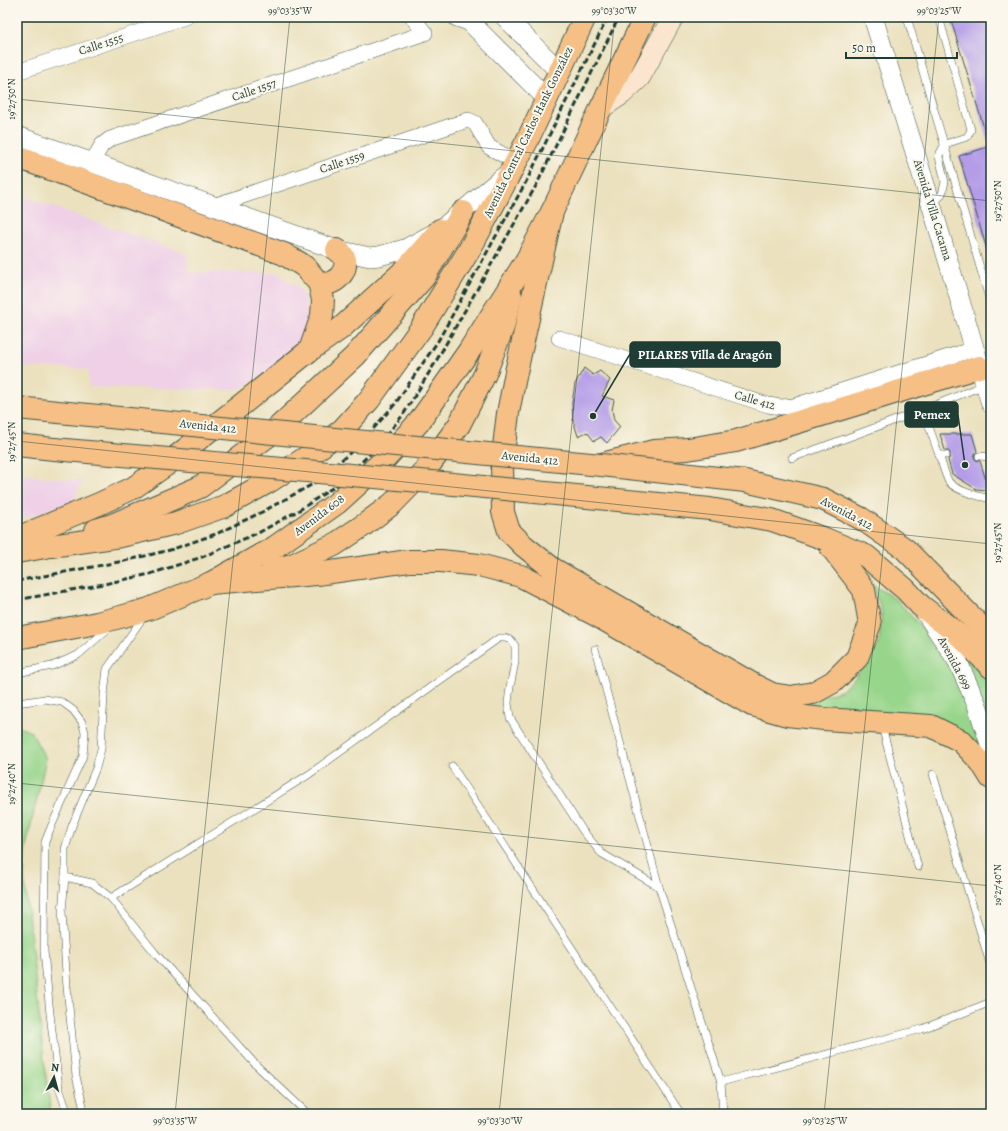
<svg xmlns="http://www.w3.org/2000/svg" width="1008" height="1131" font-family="Alegreya,serif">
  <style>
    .built { fill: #efd0e7 }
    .green { fill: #97d58a; stroke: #5b895f }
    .building { fill: #b49ce8 }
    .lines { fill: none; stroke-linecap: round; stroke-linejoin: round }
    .service-casing { stroke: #3e5649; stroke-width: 8 }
    .minor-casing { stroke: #3e5649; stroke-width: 16 }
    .tertiary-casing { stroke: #3e5649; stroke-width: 20 }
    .secondary-casing { stroke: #3e5649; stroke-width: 22 }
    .primary-casing { stroke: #3e5649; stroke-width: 24 }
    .trunk-casing { stroke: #3e5649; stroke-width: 24 }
    .motorway-casing { stroke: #3e5649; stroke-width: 24 }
    .service { stroke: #fff; stroke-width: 7 }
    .minor { stroke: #fff; stroke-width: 15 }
    .tertiary { stroke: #fff; stroke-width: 19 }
    .secondary { stroke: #fbe5cf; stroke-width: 21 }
    .primary { stroke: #f5bf86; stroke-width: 22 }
    .trunk { stroke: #f5bf86; stroke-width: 22 }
    .motorway { stroke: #f5bf86; stroke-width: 22 }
    .rail { stroke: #1f3d34; stroke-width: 3; stroke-dasharray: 6 3; stroke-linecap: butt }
    .primary-bridge-casing { stroke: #3e5649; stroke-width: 24; stroke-linecap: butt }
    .primary-bridge { stroke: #f5bf86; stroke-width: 22 }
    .ticks { fill: none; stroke: #1f3d34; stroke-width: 1; stroke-opacity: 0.45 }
    .labels { text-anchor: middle; stroke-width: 4; stroke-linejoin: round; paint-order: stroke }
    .street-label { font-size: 12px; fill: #1f3d34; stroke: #fbf7ec }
    .leader { fill: none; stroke: #1f3d34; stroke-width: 1.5 }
    .callout-dot { fill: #1f3d34; stroke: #fbf7ec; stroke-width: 1.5 }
    .callout { fill: #1f3d34; stroke: #1f3d34; stroke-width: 1.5 }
    .callout-label { font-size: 13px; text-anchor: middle; font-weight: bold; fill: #fff }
    .neatline { fill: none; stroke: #1f3d34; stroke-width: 1.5 }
    .ticks-label { font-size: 10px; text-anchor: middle; fill: #1f3d34 }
  </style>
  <rect width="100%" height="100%" fill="#fbf7ec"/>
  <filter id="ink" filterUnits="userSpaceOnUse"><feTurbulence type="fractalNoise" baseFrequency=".025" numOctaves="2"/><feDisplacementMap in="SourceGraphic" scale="8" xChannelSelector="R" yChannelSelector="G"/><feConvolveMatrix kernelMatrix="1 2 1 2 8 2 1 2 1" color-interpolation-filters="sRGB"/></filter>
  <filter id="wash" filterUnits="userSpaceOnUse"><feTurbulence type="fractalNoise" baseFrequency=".012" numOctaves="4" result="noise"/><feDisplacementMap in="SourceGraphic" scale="16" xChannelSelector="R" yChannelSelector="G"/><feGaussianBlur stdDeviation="0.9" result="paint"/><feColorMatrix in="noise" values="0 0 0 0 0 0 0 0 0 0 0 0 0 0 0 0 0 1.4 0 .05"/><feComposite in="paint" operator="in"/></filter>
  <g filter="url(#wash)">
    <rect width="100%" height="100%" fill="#ebe1be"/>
    <g class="built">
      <polygon points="17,194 187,254 188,272 278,273 298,287 306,300 307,322 304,336 276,368 242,388 228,390 89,387 88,369 17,367"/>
      <polygon points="17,474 83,481 71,503 17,520"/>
    </g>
    <g class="green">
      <polygon points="872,584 898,601 921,627 952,667 986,754 973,740 808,710 772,702 806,700 841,691 855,678 879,644 882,612"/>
      <polygon points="954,646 991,684 991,724"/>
      <polygon points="17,726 31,732 46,759 25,851 24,876 44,1060 51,1114 17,1114"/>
    </g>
    <g id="blocks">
      <g class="building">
        <polygon points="950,17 991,17 991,141 988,141"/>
        <polygon points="991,146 991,253 988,253 959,156"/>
        <polygon points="584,368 593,375 600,371 610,380 602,396 614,400 612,410 614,420 620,427 607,443 601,437 594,441 587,432 578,436 573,420 572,403 575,384"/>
        <polygon points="940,434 972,434 977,451 975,454 974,458 976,460 980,461 989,490 976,489 952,474 948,460 950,457 950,453 948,451 945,450"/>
      </g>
    </g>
  </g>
  <g filter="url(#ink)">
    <use href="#blocks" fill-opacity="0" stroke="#3e5649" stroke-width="1"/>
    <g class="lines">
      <defs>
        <g id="service">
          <polyline points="907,17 991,305"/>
          <polyline points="933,205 942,194 945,182 939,157 940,153 945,144 967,137 971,130 970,126 939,17"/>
          <path d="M939,455C941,460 946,478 949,482C955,490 981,498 991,498"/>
          <polyline points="946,455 939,455 923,410 984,385"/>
          <polyline points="979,456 991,457"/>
          <polyline points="792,458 923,410"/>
          <polyline points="595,649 659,887 721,1082 723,1114"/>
          <polyline points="17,673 52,666 78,655 111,626"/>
          <polyline points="17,703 45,699 62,702 73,710 82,722 85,732 83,756 51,827 45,842 44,951 50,1014 59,1088 68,1114"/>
          <polyline points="882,726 918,867"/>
          <polyline points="452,766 681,1114"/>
          <polyline points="933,774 991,967"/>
          <polyline points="65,877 92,883 111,898 155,953 256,1065 308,1114"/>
          <polyline points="111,898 308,775 499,638 505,638 511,640 515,646 515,662 510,687 508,703 510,718 583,831 601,853 659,887"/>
          <polyline points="721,1082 922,1029 991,1002"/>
          <polyline points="85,1114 76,1076 67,987 62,912 65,877 65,849 72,826 96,768 101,749 104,695 107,669 144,616"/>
        </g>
        <g id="minor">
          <polyline points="17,72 185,17"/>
          <polyline points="92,162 102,145 110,139 425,33 412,17"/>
          <polyline points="213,206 468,120 475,123 489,147 516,162"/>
          <polyline points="559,338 768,405 781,407 794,406 974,349"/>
        </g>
        <g id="tertiary">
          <polyline points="457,17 469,21 546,98"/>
          <polyline points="505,17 559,71"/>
          <polyline points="873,17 932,207 991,404"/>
          <polyline points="17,136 337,250 370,257 379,256 405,249 440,230 508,173"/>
          <polyline points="925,612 958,662 977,705 991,747"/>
        </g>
        <polyline id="secondary" points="601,108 622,94 640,77 673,17"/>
        <g id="primary">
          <path d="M17,157L284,254C291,259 300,262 306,268C310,272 314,279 319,282C334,290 353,267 342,254C341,252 339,252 337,250"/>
          <polyline points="310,350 322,316 323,300 319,282"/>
          <polyline points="602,464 654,451 688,449 736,441 979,367"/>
          <polyline points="862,519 905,549 991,637"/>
          <polyline points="825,539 866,556 905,589 921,606 959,635 991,667"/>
        </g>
        <g id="trunk">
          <polyline points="552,212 516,372 508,413 502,463 503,512 509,531 524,546 553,569 754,685 772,694 791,697 813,693 833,682 857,658 870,624 864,590 825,539"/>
          <polyline points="96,530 112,525 200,487 272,433 355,356 424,277 463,212"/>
          <polyline points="17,538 99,504 133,488 166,465 310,350 340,329 406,269 440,230"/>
          <polyline points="17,552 51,546 121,536 176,523 225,506 270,481 313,453 343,429 369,400 422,327 471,247 527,141 585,17"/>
          <polyline points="272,570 292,565 334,545 364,525 392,504 427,468 459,425 485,374 503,327 511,296"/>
          <polyline points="211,583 317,574 409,561 441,561 479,565 521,576 596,615 752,705 787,715 824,719 931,726 961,741 981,762 991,778"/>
          <polyline points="17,638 97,623 124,616 149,609 211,583 275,547 337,503 381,463 419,422 469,351 526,261 552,212 601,108"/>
        </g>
        <polyline id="motorway" points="601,108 645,17"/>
      </defs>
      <use href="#service" class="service-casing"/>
      <use href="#minor" class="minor-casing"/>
      <use href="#tertiary" class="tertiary-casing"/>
      <use href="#secondary" class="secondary-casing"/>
      <use href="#primary" class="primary-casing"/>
      <use href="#trunk" class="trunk-casing"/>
      <use href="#motorway" class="motorway-casing"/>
      <use href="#service" class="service"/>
      <use href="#minor" class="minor"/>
      <use href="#tertiary" class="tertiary"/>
      <use href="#secondary" class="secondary"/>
      <use href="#primary" class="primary"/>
      <use href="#trunk" class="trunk"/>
      <use href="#motorway" class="motorway"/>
      <g class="rail">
        <polyline points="17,581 124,561 170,550 216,534 262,512 313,484 358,446 395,404 438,341 527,180 608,17"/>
        <polyline points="17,600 104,584 150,574 202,557 260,532 301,509 341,482 374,450 403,415 435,363 537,184 619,17"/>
      </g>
      <defs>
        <g id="primary-bridge">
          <polyline points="17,408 601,465 745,481 823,499 862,519"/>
          <polyline points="17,445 54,449 443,483 710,509 772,520 825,539"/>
        </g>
      </defs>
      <use href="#primary-bridge" class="primary-bridge-casing"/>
      <use href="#primary-bridge" class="primary-bridge"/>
    </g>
  </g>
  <path class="ticks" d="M17,99L991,201M17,441L991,544M17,783L991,886M175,1114L290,17M499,1114L615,17M824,1114L939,17"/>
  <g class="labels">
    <g class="street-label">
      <text transform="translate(101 44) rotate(-18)" y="4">Calle 1555</text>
      <text transform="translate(254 90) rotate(-19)" y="4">Calle 1557</text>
      <text transform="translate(528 132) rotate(-64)" y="4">Avenida Central Carlos Hank González</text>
      <text transform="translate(342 162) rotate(-19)" y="4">Calle 1559</text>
      <text transform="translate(933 210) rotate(73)" y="4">Avenida Villa Cacama</text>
      <text transform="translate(755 400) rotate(16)" y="4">Calle 412</text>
      <text transform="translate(208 426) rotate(6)" y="4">Avenida 412</text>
      <text transform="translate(530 458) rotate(6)" y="4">Avenida 412</text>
      <text transform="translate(847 513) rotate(28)" y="4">Avenida 412</text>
      <text transform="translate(319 515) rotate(-37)" y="4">Avenida 608</text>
      <text transform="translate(955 663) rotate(62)" y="4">Avenida 699</text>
    </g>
  </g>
  <path class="leader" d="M593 416L630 354M965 465L958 415"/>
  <g class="callout-dot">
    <circle cx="593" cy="416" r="4"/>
    <circle cx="965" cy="465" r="4"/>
  </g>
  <g class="callout">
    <rect x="630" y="342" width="150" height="25" rx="4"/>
    <rect x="905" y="402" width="53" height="25" rx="4"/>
  </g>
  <g class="callout-label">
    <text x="705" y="359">PILARES Villa de Aragón</text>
    <text x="932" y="419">Pemex</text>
  </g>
  <rect width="1008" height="1131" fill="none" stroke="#fbf7ec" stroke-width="44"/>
  <g transform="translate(54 1077) rotate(6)" stroke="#fbf7ec" stroke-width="3" paint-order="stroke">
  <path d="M0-3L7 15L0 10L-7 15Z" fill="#1f3d34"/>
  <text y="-6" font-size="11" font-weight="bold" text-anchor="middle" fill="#1f3d34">N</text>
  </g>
  <path d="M846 52v6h111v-6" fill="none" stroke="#1f3d34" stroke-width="2"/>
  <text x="852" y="52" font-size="12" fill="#1f3d34" stroke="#fbf7ec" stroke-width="3" paint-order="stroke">50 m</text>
  <rect x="22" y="22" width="964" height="1087" class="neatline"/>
  <g class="ticks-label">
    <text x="290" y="14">99°03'35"W</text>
    <text x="614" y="14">99°03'30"W</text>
    <text x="939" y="14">99°03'25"W</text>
    <text transform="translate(11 99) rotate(-90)" y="4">19°27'50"N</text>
    <text transform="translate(997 201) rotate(-90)" y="4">19°27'50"N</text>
    <text transform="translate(11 442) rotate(-90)" y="4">19°27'45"N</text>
    <text transform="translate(997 543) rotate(-90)" y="4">19°27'45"N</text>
    <text transform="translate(11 784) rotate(-90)" y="4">19°27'40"N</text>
    <text transform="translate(997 885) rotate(-90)" y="4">19°27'40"N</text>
    <text x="175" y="1124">99°03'35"W</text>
    <text x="500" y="1124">99°03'30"W</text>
    <text x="825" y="1124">99°03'25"W</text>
  </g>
</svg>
